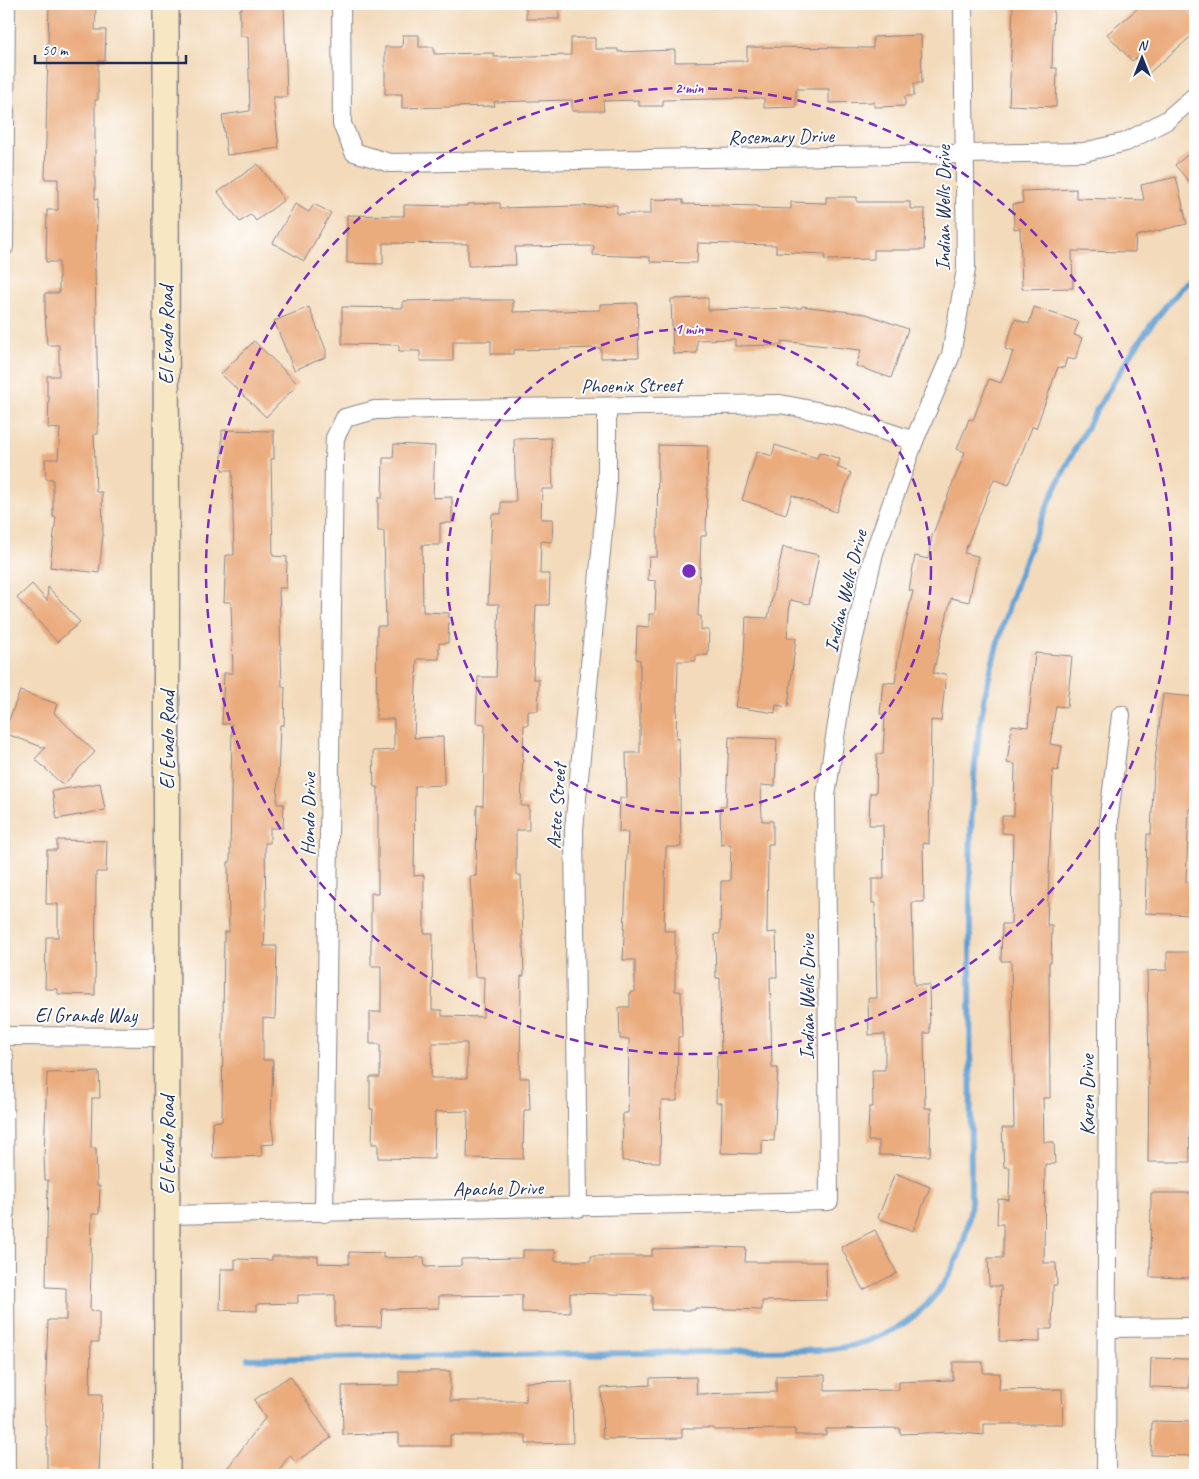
<svg xmlns="http://www.w3.org/2000/svg" width="1199" height="1479" font-family="Caveat,sans-serif">
  <style>
    .lines { fill: none; stroke-linecap: round; stroke-linejoin: round }
    .stream { stroke: #609fd2; stroke-width: 6 }
    .building { fill: #eaab7d; fill-rule: evenodd }
    .minor-casing { stroke: #87848c; stroke-width: 20 }
    .secondary-casing { stroke: #87848c; stroke-width: 28 }
    .minor { stroke: #fff; stroke-width: 18 }
    .secondary { stroke: #f7e8c3; stroke-width: 25 }
    .ring { fill: none; stroke: #7b2cbf; stroke-width: 2.5; stroke-dasharray: 9 6 }
    .labels { text-anchor: middle; stroke-width: 4; stroke-linejoin: round; paint-order: stroke }
    .street-label { font-size: 20px; fill: #1b2f5e; stroke: #fff }
    .centre { fill: #7b2cbf; stroke: #fff; stroke-width: 2.5 }
    .ring-label { font-size: 15px; text-anchor: middle; font-weight: bold; fill: #7b2cbf; stroke: #fff; stroke-width: 4; stroke-linejoin: round; paint-order: stroke }
  </style>
  <rect width="100%" height="100%" fill="#fff"/>
  <filter id="ink" filterUnits="userSpaceOnUse"><feTurbulence type="fractalNoise" baseFrequency=".02" numOctaves="2"/><feDisplacementMap in="SourceGraphic" scale="10" xChannelSelector="R" yChannelSelector="G"/><feConvolveMatrix kernelMatrix="1 2 1 2 8 2 1 2 1" color-interpolation-filters="sRGB"/></filter>
  <filter id="wash" filterUnits="userSpaceOnUse"><feTurbulence type="fractalNoise" baseFrequency=".0096" numOctaves="4" result="noise"/><feDisplacementMap in="SourceGraphic" scale="20" xChannelSelector="R" yChannelSelector="G"/><feGaussianBlur stdDeviation="1.12" result="paint"/><feColorMatrix in="noise" values="0 0 0 0 0 0 0 0 0 0 0 0 0 0 0 0 0 1.4 0 .05"/><feComposite in="paint" operator="in"/></filter>
  <g filter="url(#wash)">
    <rect width="100%" height="100%" fill="#f3daba"/>
    <g class="lines">
      <path class="stream" d="M248,1359L824,1350C909,1342 963,1287 971,1202C971,1116 971,1030 970,945C970,869 969,793 981,718C997,619 1042,505 1092,418C1122,367 1152,316 1195,274"/>
    </g>
    <g id="blocks">
      <g class="building">
        <polygon points="49,4 96,4 95,30 106,30 105,61 98,61 98,100 95,100 95,199 98,199 95,267 98,405 98,434 94,434 96,492 102,492 103,535 99,573 50,567 56,517 53,517 53,479 46,479 45,459 58,459 60,429 48,428 49,396 47,396 47,376 59,376 59,345 47,345 45,312 45,293 59,293 59,262 46,262 47,210 58,210 58,179 45,179"/>
        <polygon points="242,4 284,4 287,97 273,97 279,148 227,155 222,115 250,111 248,36 240,36 240,9 242,9"/>
        <rect x="526" y="4" width="33" height="15"/>
        <polygon points="1013,4 1054,4 1052,68 1057,68 1056,107 1009,105"/>
        <polygon points="1143,4 1183,4 1195,19 1195,33 1149,73 1136,58 1132,61 1107,34"/>
        <polygon points="403,35 419,35 419,47 434,47 434,54 494,53 494,57 571,55 571,38 595,38 595,49 618,49 618,52 675,50 675,62 747,61 747,47 873,48 873,37 921,35 922,83 914,83 914,96 905,96 905,106 874,107 874,102 829,103 829,89 796,89 796,107 764,108 764,98 663,100 663,106 639,106 639,100 603,101 604,111 572,111 572,100 494,102 495,106 402,108 402,94 385,94 385,47 402,47"/>
        <polygon points="1195,149 1195,189 1175,165"/>
        <polygon points="258,164 284,200 256,221 251,214 240,222 218,192"/>
        <polygon points="1176,177 1187,224 1136,236 1135,252 1072,251 1073,288 1022,289 1020,228 1014,229 1013,204 1023,203 1022,191 1076,189 1076,198 1144,200 1141,185"/>
        <polygon points="826,197 857,197 857,202 910,202 910,209 925,209 924,250 874,250 874,259 825,260 825,254 776,252 776,245 698,243 697,263 650,262 650,257 593,255 594,246 515,247 516,265 468,266 468,244 383,243 383,264 347,263 347,215 404,216 404,205 467,206 467,204 500,203 500,208 617,205 617,214 651,214 651,199 683,200 683,204 758,206 758,208 791,209 791,202 826,203"/>
        <polygon points="295,204 309,212 314,204 331,213 304,261 273,243"/>
        <polygon points="708,298 708,310 802,308 802,306 866,314 908,329 891,378 856,366 861,350 782,341 782,345 735,346 735,339 697,340 697,353 673,354 671,299"/>
        <polygon points="453,300 513,300 513,312 600,310 600,304 637,303 639,357 601,358 601,348 514,350 514,354 491,354 491,341 453,341 453,361 420,361 420,351 399,351 399,345 342,344 342,307 403,308 403,301"/>
        <polygon points="309,307 326,350 326,357 294,370 274,321"/>
        <polygon points="1034,307 1079,322 1074,335 1082,338 1075,360 1067,358 1064,368 1058,367 1036,428 1032,427 1009,485 994,479 964,553 978,556 969,602 951,598 933,673 946,674 941,721 931,720 929,844 923,843 924,902 912,902 914,985 929,985 930,1033 924,1033 925,1108 931,1108 930,1156 879,1155 879,1141 868,1141 869,1107 873,1107 872,1070 885,1070 885,1034 869,1035 868,998 877,998 875,903 872,903 872,879 884,879 883,825 869,825 870,793 876,793 877,754 883,754 885,715 880,714 883,682 895,683 898,658 913,591 909,590 915,556 928,559 932,536 965,452 957,449 969,419 973,420 989,379 1001,383 1013,352 1005,349 1015,319 1029,324"/>
        <polygon points="254,341 298,384 266,417 221,374"/>
        <polygon points="222,430 274,431 274,459 271,459 273,556 287,557 286,588 279,588 282,687 285,687 284,725 280,725 277,804 284,804 283,828 270,828 270,843 265,843 266,910 264,946 277,946 275,1019 263,1018 263,1060 273,1060 271,1119 274,1144 261,1145 262,1156 213,1158 212,1122 222,1121 224,932 229,932 228,862 230,862 232,724 222,724 224,673 233,673 231,602 224,602 226,555 234,555 232,470 222,470"/>
        <path d="M551,438L553,489H542L541,519H553L552,542L541,541L540,574H550L549,605H536L533,679H539L538,711H528V725H524L521,806H529V830H516V875H521L524,976H521L520,1078H529L530,1110H524L523,1159L467,1158L468,1111L435,1112L434,1159L378,1158V1144H372L373,1109H370V1077H380V1044H370V1012H381V966H371V893H378V787H374L373,751L394,750V719H376L377,626H386L384,531H378V498H382L383,458H393L394,444L435,446L433,498L452,497V523H440V545H422L423,612L449,613L448,643H439V659H417L414,738L443,737L444,785L415,786L414,876L424,875V933H433L432,1010H442V1016L483,1017L484,977H475L470,876H476L477,805L483,806L485,724L476,723L478,677H496L499,604H488L492,514H501V502H516L514,439ZM432,1043H467V1078H431Z"/>
        <polygon points="658,445 708,446 706,536 701,536 698,616 701,616 701,630 709,630 708,655 696,655 696,661 678,661 676,739 679,738 681,847 666,847 664,931 675,931 675,991 681,991 682,1037 678,1037 677,1101 661,1101 660,1162 622,1161 623,1113 628,1113 629,1039 620,1039 619,1007 630,1007 630,992 635,992 635,960 623,960 628,832 619,832 620,798 627,798 626,753 640,753 640,660 636,659 637,626 649,627 649,614 655,614 656,581 648,580 649,557 657,557"/>
        <polygon points="775,445 817,458 819,452 840,459 837,467 851,473 836,512 792,495 786,514 742,500 757,451 772,456"/>
        <polygon points="783,547 819,555 809,604 790,600 787,638 796,638 788,707 776,705 775,713 735,707 744,655 746,617 768,618"/>
        <polygon points="32,584 47,601 48,587 80,622 57,642 17,598"/>
        <polygon points="1035,653 1072,656 1067,707 1056,706 1050,744 1062,746 1058,771 1053,770 1047,925 1052,925 1051,962 1049,962 1050,1098 1043,1098 1044,1142 1054,1142 1055,1164 1045,1164 1044,1263 1056,1263 1057,1285 1053,1285 1052,1329 1040,1329 1040,1342 999,1341 1001,1286 989,1286 988,1258 1003,1258 1003,1224 997,1224 998,1199 1009,1200 1010,1167 1004,1167 1002,1128 1014,1128 1011,961 1001,961 1002,924 1011,924 1013,834 1002,833 1002,816 1014,816 1015,764 1007,763 1012,725 1028,727"/>
        <polygon points="20,691 57,704 54,713 95,752 63,785 35,759 45,748 4,733"/>
        <polygon points="1163,694 1195,697 1195,809 1189,809 1186,882 1195,882 1195,915 1145,913 1147,834 1151,834 1154,768"/>
        <polygon points="729,737 777,739 775,786 761,785 762,821 773,821 773,844 768,844 767,933 776,932 777,977 770,977 772,1068 778,1068 774,1141 762,1140 762,1154 721,1153 722,1103 716,1103 717,1055 721,1055 720,978 716,978 715,934 720,934 721,881 730,881 731,844 721,845 720,807 726,807"/>
        <polygon points="100,783 105,810 57,819 52,791"/>
        <polygon points="57,840 107,841 106,872 96,872 95,995 58,994 58,989 45,989 46,937 58,937 58,904 46,904 47,850 57,850"/>
        <polygon points="1167,952 1195,952 1195,1111 1189,1111 1190,1162 1148,1162 1149,1062 1147,971 1167,970"/>
        <polygon points="99,1072 100,1098 92,1098 91,1148 96,1148 97,1186 100,1186 99,1214 92,1214 90,1311 99,1312 99,1342 91,1342 90,1394 102,1394 99,1475 67,1475 68,1471 47,1470 47,1426 45,1426 45,1405 48,1320 66,1320 66,1288 46,1287 48,1180 45,1180 44,1156 47,1073"/>
        <polygon points="895,1173 930,1187 913,1231 878,1218"/>
        <polygon points="1151,1193 1195,1193 1195,1278 1150,1277"/>
        <polygon points="875,1230 897,1273 863,1290 841,1247"/>
        <polygon points="714,1247 746,1248 745,1262 826,1262 827,1300 762,1301 762,1310 695,1308 695,1310 652,1310 652,1295 570,1293 570,1313 522,1312 522,1295 439,1296 439,1308 382,1309 381,1327 335,1326 335,1295 298,1295 298,1303 257,1304 257,1311 220,1310 221,1269 235,1269 235,1259 272,1260 272,1256 318,1256 318,1263 349,1264 349,1252 383,1253 383,1258 424,1257 425,1267 461,1266 461,1259 523,1258 523,1250 555,1250 555,1261 591,1261 591,1256 652,1256 652,1249"/>
        <polygon points="1151,1358 1190,1359 1189,1388 1150,1387"/>
        <polygon points="953,1362 983,1362 983,1373 1000,1373 999,1390 1062,1389 1063,1424 984,1424 984,1435 953,1432 900,1434 900,1428 826,1429 826,1435 795,1435 795,1429 714,1430 714,1428 682,1428 682,1438 603,1439 601,1388 650,1385 650,1378 696,1377 697,1394 776,1392 776,1376 825,1375 825,1391 899,1390 899,1382 953,1380"/>
        <polygon points="399,1371 450,1371 450,1401 526,1401 526,1382 572,1381 573,1443 526,1444 526,1435 450,1435 450,1446 399,1446 399,1433 343,1435 342,1386 399,1385"/>
        <polygon points="290,1376 331,1438 295,1462 290,1455 275,1475 222,1475 265,1418 254,1400"/>
        <polygon points="1152,1421 1195,1422 1195,1456 1151,1455"/>
      </g>
    </g>
  </g>
  <g filter="url(#ink)">
    <use href="#blocks" fill-opacity="0" stroke="#87848c" stroke-width="1"/>
    <g class="lines">
      <defs>
        <g id="minor">
          <polyline points="341,4 342,124 354,152 390,163 1084,152 1126,142 1167,120 1195,96"/>
          <polyline points="4,247 6,4"/>
          <polyline points="4,1036 167,1037"/>
          <polyline points="4,1056 6,1475"/>
          <polyline points="578,1208 574,829 607,490 607,407"/>
          <polyline points="324,1213 334,459 335,438 345,418 375,410 780,404 837,415 914,441"/>
          <polyline points="168,1215 829,1201 826,795 844,680 874,553 914,441 951,355 966,269 963,4"/>
          <polyline points="1107,1328 1195,1327"/>
          <polyline points="1106,1475 1109,816 1121,715"/>
        </g>
        <polyline id="secondary" points="166,4 167,1475"/>
      </defs>
      <use href="#minor" class="minor-casing"/>
      <use href="#secondary" class="secondary-casing"/>
      <use href="#minor" class="minor"/>
      <use href="#secondary" class="secondary"/>
    </g>
  </g>
  <g class="ring">
    <circle cx="689" cy="571" r="242"/>
    <circle cx="689" cy="571" r="483"/>
  </g>
  <g class="labels">
    <g class="street-label">
      <text transform="translate(781 136) rotate(-1)" y="7">Rosemary Drive</text>
      <text transform="translate(943 208) rotate(-90)" y="7">Indian Wells Drive</text>
      <text transform="translate(166 335) rotate(-90)" y="7">El Evado Road</text>
      <text transform="translate(631 385) rotate(-1)" y="7">Phoenix Street</text>
      <text transform="translate(845 591) rotate(-76)" y="7">Indian Wells Drive</text>
      <text transform="translate(167 740) rotate(-90)" y="7">El Evado Road</text>
      <text transform="translate(556 806) rotate(-86)" y="7">Aztec Street</text>
      <text transform="translate(308 814) rotate(-89)" y="7">Hondo Drive</text>
      <text transform="translate(807 997) rotate(-90)" y="7">Indian Wells Drive</text>
      <text x="86" y="1022">El Grande Way</text>
      <text transform="translate(1087 1095) rotate(-90)" y="7">Karen Drive</text>
      <text transform="translate(167 1145) rotate(-90)" y="7">El Evado Road</text>
      <text transform="translate(498 1188) rotate(-1)" y="7">Apache Drive</text>
    </g>
  </g>
  <circle cx="689" cy="571" r="8" class="centre"/>
  <g class="ring-label">
    <text x="689" y="93">2 min</text>
    <text x="689" y="334">1 min</text>
  </g>
  <rect width="1199" height="1479" fill="none" stroke="#fff" stroke-width="20"/>
  <g transform="translate(1142 58)" stroke="#ffffff" stroke-width="4" paint-order="stroke">
  <path d="M0-4L9 19L0 12L-9 19Z" fill="#1b2f5e"/>
  <text y="-8" font-size="14" font-weight="bold" text-anchor="middle" fill="#1b2f5e">N</text>
  </g>
  <path d="M35 55v8h151v-8" fill="none" stroke="#1b2f5e" stroke-width="2.5"/>
  <text x="42" y="55" font-size="15" fill="#1b2f5e" stroke="#ffffff" stroke-width="4" paint-order="stroke">50 m</text>
</svg>
